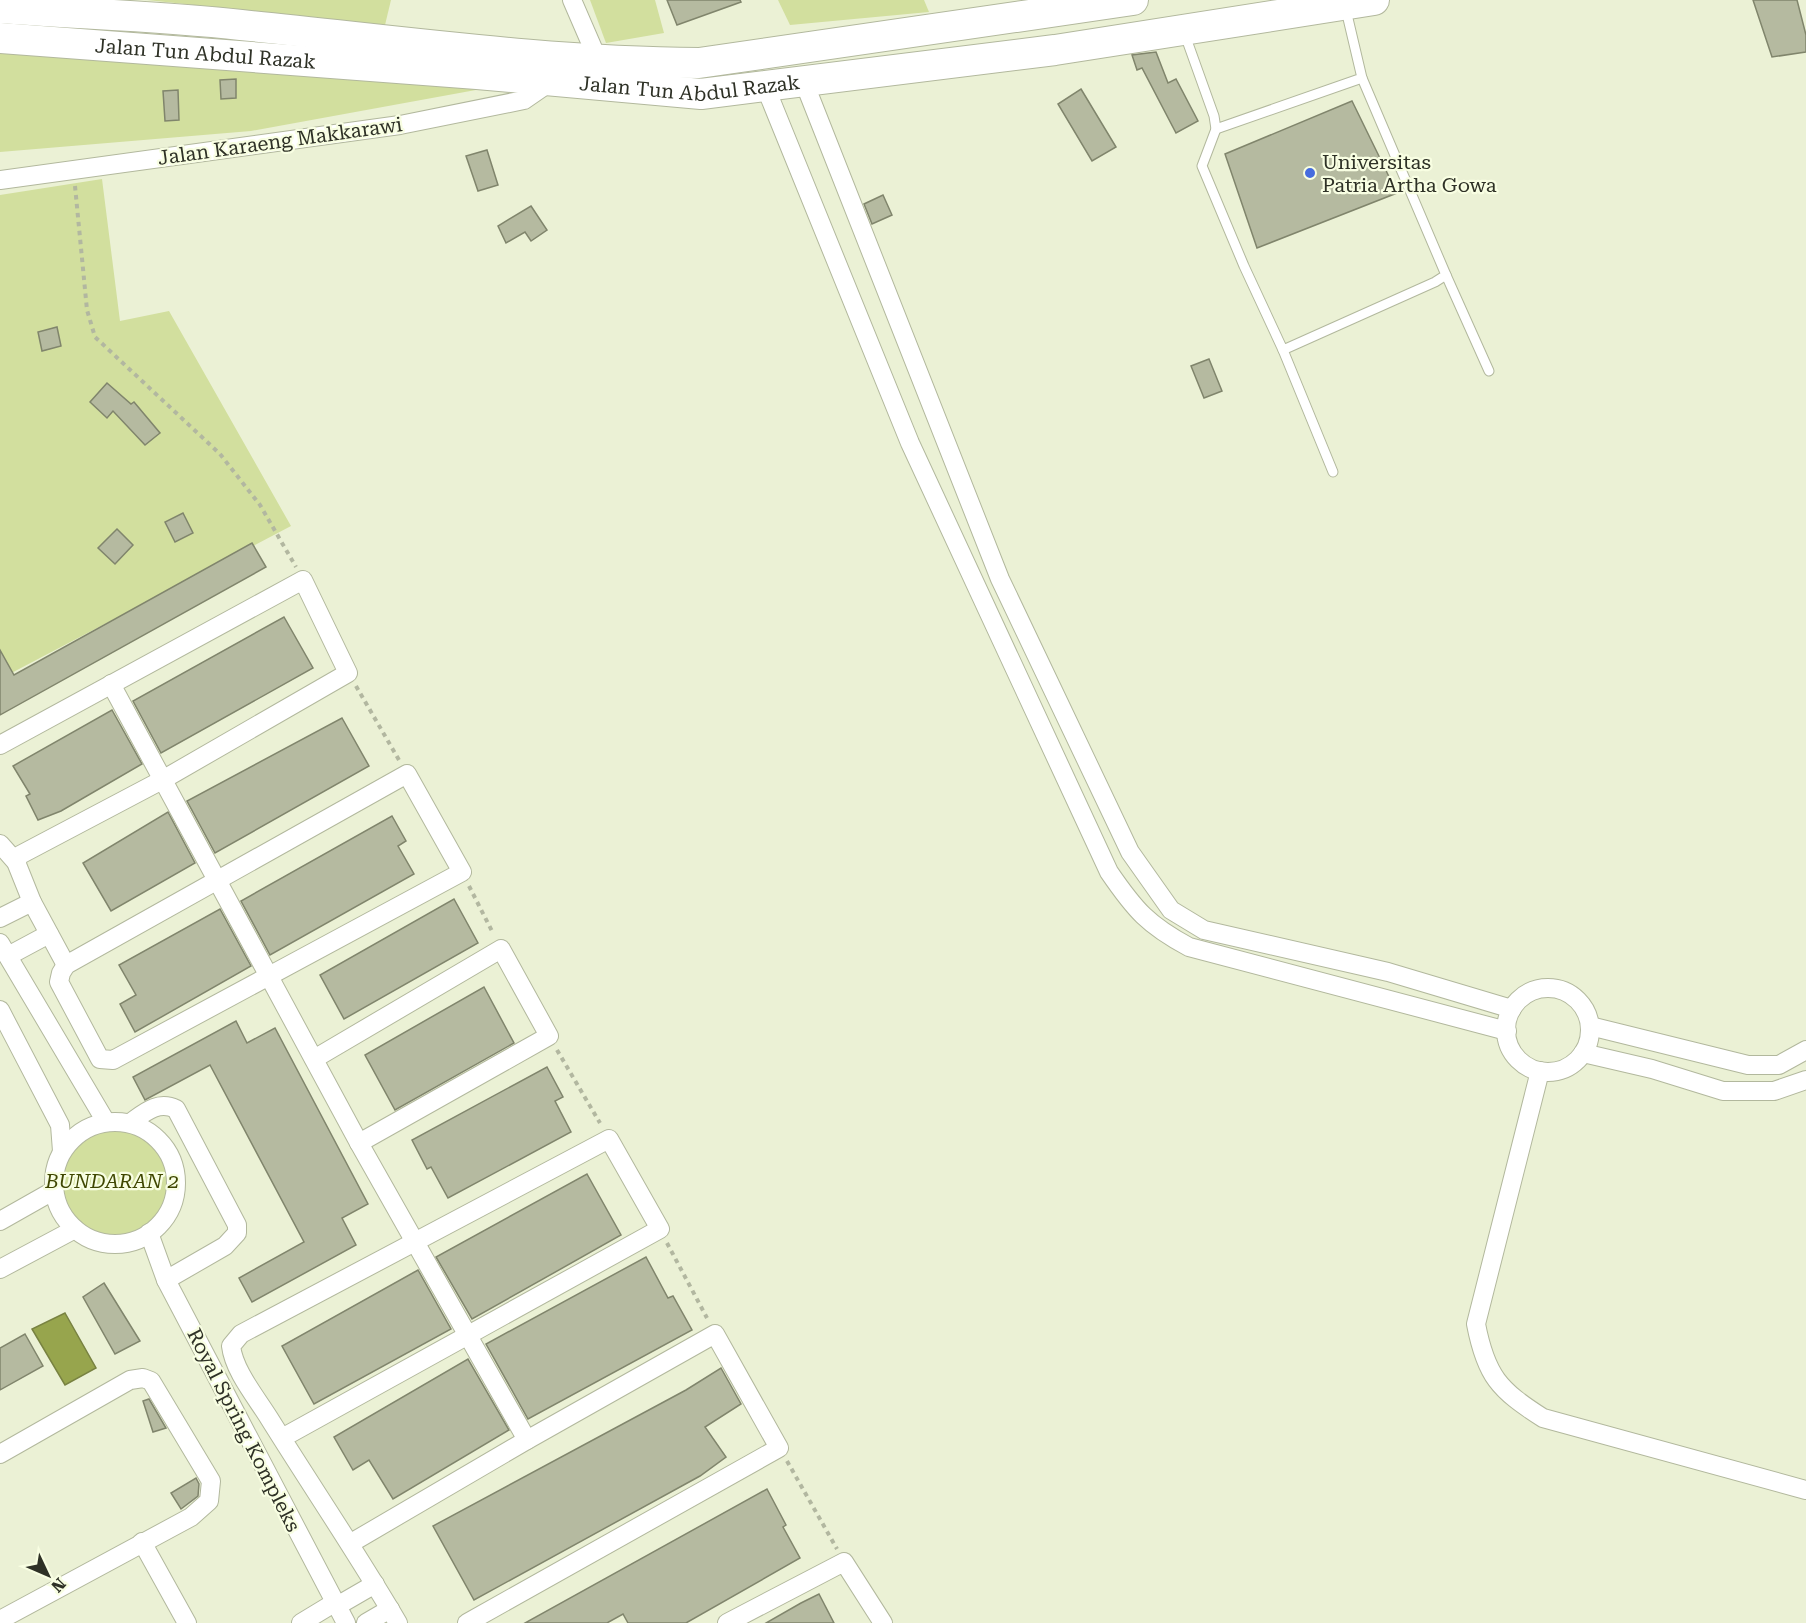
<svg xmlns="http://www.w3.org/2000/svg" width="1806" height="1623" font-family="'Roboto Serif',serif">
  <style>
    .green { fill: #d2df9e }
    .water { fill: #97a54d; stroke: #788241; stroke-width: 1.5 }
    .building { fill: #b5baa0; stroke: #80856c; stroke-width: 1.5 }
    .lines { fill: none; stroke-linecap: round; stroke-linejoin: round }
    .lane-casing { stroke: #b2b89d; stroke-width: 11 }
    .street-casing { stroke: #b2b89d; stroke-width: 20 }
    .primary-casing { stroke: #b2b89d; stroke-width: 32 }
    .path { stroke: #b2b7a0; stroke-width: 4; stroke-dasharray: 4.5 4.5; stroke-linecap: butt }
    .lane { stroke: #fff; stroke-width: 9 }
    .street { stroke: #fff; stroke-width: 18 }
    .primary { stroke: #fff; stroke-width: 30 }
    .poi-dot { fill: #466cde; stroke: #f8fee2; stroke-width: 2 }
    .labels { text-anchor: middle; stroke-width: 4.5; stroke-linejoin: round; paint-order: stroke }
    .street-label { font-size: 20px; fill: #2e3126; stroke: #f8fee2 }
    .poi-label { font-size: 20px; fill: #2e3126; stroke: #f8fee2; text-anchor: start }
    .park-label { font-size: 20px; font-style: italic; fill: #3f4701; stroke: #f8fee2 }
  </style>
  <rect width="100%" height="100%" fill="#ebf1d5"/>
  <g class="green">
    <polygon points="147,0 391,0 385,25"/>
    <polygon points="590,0 655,0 664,33 606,43"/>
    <polygon points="778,0 924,0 929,12 790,25"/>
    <polygon points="0,36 525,81 251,131 0,152"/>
    <polygon points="102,179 120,321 169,311 291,526 0,679 0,195"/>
    <circle cx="116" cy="1183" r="55"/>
  </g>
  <polygon class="water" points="65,1313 96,1368 65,1385 32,1329"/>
  <g class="building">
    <polygon points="667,0 740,0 741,2 677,25"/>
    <polygon points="1753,0 1797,0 1806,35 1806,52 1772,57"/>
    <polygon points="1156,52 1168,83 1176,79 1198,121 1176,133 1142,68 1137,70 1132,55"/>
    <polygon points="236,79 236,98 221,99 220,80"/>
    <polygon points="1081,89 1116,147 1092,161 1058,104"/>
    <polygon points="178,90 179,120 165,121 163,91"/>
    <polygon points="1352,101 1397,193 1257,248 1225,154"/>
    <polygon points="487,150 498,185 478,191 466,156"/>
    <polygon points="883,195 892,215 872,224 864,204"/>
    <polygon points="531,206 547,230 531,241 525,232 506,243 498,226"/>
    <polygon points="57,327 61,346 42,351 38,332"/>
    <polygon points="1209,359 1222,391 1204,398 1191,366"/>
    <polygon points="107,383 131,404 134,402 160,433 145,445 113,411 107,418 90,402"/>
    <polygon points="183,513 193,533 175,542 165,522"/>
    <polygon points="117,529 133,545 115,564 98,548"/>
    <polygon points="252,543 266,567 0,715 0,650 14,675"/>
    <polygon points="284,617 313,668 161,753 133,701"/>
    <polygon points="112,710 142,764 61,811 38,820 26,796 30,794 13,766"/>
    <polygon points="342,718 369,766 215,853 187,801"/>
    <polygon points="168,812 195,863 111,911 83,863"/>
    <polygon points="392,816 406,841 398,846 414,874 270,955 241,901"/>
    <polygon points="454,899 478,943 344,1019 320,975"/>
    <polygon points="220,909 251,966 135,1032 120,1004 136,995 119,965"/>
    <polygon points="484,987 514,1043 395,1110 365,1055"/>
    <polygon points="236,1021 247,1043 275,1028 368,1204 342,1218 356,1245 252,1302 239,1278 304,1242 210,1065 145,1100 133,1077"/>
    <polygon points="547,1067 563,1097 555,1101 571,1132 448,1198 431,1167 427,1169 412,1140"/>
    <polygon points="587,1174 621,1235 472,1319 436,1257"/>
    <polygon points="646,1257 668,1298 673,1296 692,1330 528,1419 486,1344"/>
    <polygon points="418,1270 451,1329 314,1404 282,1346"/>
    <polygon points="104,1283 140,1341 115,1354 83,1297"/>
    <polygon points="25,1334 43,1366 0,1390 0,1348"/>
    <polygon points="468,1359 509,1430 393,1499 369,1460 353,1470 334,1437"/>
    <polygon points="721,1368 741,1404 705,1427 726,1457 700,1476 474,1600 433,1526 686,1390"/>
    <polygon points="149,1399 166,1428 153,1432 143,1401"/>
    <polygon points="196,1478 199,1484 198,1496 181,1509 171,1493"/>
    <polygon points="767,1489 786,1525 783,1527 800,1558 686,1623 628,1623 623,1614 607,1623 525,1623"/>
    <polygon points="819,1594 834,1623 766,1623 801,1603"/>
  </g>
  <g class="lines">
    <defs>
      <g id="lane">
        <polyline points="1185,35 1214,116 1216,129 1362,78 1346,10"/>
        <polyline points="1216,129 1202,166 1244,266 1283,350 1435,282 1446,275 1362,78"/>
        <polyline points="1446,275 1489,371"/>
        <polyline points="1283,350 1333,472"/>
      </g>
      <g id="street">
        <polyline points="572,0 601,67"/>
        <polyline points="804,82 1000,579 1130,852 1171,910 1204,930 1388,972 1512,1009"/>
        <path d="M765,86L910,443L1109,872C1135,910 1148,925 1189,947L1507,1031"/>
        <polyline points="0,180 400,125 524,100 553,80"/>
        <polyline points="111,684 359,1143 527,1440"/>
        <polyline points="0,745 303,580 348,673 164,779 20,855 16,862"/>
        <polygon points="407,774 462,872 113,1060 100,1059 59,982 61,973 66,965"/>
        <polyline points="0,844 16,862 32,902 66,965"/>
        <polyline points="0,918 32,902"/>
        <polyline points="0,943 106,1122"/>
        <polyline points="8,956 49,934"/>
        <circle cx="1548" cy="1030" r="42"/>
        <polyline points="0,1010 60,1125 62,1151"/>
        <polyline points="1590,1026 1748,1065 1779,1065 1806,1050"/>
        <polyline points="1583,1053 1652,1069 1723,1091 1774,1091 1806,1080"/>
        <polyline points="314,1059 501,949 549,1036 359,1143"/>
        <path d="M1540,1071L1476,1324C1486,1376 1499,1390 1543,1418L1806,1490"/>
        <circle cx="115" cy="1183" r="61"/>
        <path d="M130,1123C144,1113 158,1100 176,1109L237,1225V1233L225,1246L166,1280"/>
        <polyline points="0,1221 53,1191"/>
        <polyline points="149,1233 166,1280 346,1623"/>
        <polyline points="0,1269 75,1229"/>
        <path d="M282,1438L660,1229L609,1139L241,1334L231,1346C234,1371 256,1397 269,1418C312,1487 357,1553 398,1623"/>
        <polyline points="0,1454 130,1380 143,1378 151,1381 211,1481 209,1501 191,1517 0,1620"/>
        <polyline points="142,1542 187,1623"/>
        <polyline points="351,1543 527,1440 715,1334 779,1448 467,1623"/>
        <polyline points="337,1606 375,1584"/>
        <polyline points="301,1623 334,1603"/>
        <polyline points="366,1623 390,1609"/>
        <polyline points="727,1623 844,1562 883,1623"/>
      </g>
      <g id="primary">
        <path d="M0,8C80,14 161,16 241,25C393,40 546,62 699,63L1133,0"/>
        <path id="s1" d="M0,38L477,74L701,94L1055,50L1374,0"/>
      </g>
    </defs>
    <use href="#lane" class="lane-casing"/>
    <use href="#street" class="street-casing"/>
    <use href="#primary" class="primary-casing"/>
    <g class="path">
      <polyline points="75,186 87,310 95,337 220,454 260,505 296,567"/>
      <polyline points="356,686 399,760"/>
      <polyline points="469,886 493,933"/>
      <polyline points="557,1050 600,1123"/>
      <polyline points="667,1243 707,1318"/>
      <polyline points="787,1461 837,1549"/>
    </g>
    <use href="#lane" class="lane"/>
    <use href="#street" class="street"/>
    <use href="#primary" class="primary"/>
  </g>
  <circle class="poi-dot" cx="1310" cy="173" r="6"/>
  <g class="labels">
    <g class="street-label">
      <text dy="7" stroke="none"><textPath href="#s1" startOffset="206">Jalan Tun Abdul Razak</textPath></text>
      <text dy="7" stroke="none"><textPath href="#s1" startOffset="692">Jalan Tun Abdul Razak</textPath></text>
      <text transform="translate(280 141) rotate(-8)" y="7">Jalan Karaeng Makkarawi</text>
      <text transform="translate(244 1430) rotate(63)" y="7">Royal Spring Kompleks</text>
    </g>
    <g class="poi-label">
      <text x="1322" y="169">Universitas<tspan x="1322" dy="23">Patria Artha Gowa</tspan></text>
    </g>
    <g class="park-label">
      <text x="112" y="1188">BUNDARAN 2</text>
    </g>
  </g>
  <g transform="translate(48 1575) rotate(134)" stroke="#f8fee2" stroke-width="4.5" paint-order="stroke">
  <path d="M0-4.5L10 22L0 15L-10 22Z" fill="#2e3126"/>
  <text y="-9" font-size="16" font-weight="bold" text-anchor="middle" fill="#2e3126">N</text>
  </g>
</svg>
